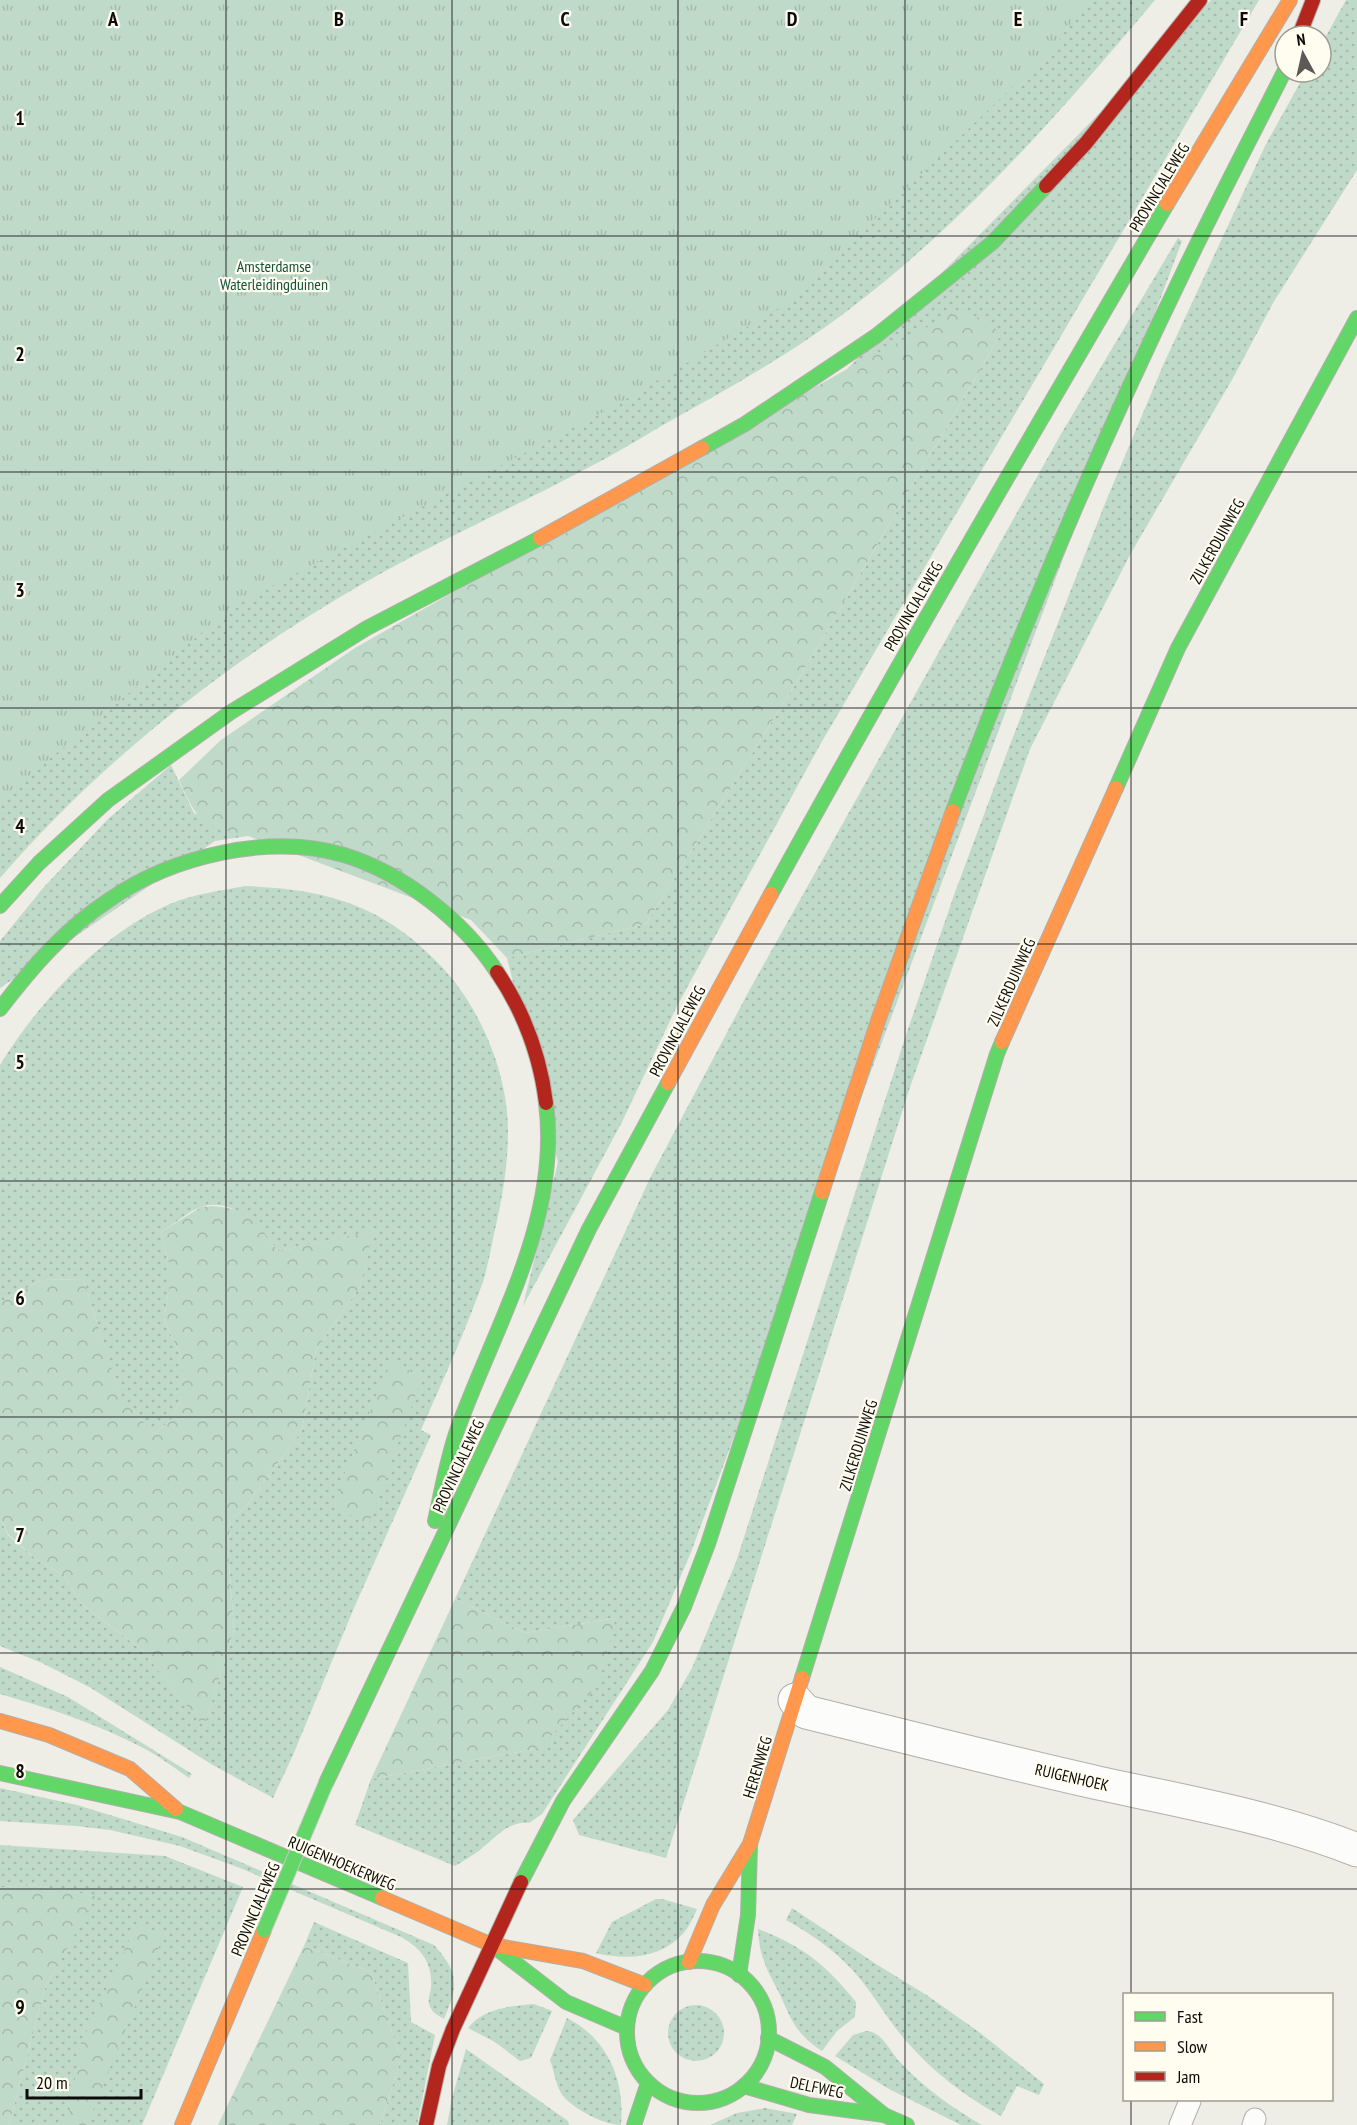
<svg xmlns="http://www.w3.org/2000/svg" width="1357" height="2125" font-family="'PT Sans Narrow',sans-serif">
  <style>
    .grass { fill: url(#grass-dots) }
    .forest { fill: url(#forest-crowns) }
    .park { fill: url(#park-tufts) }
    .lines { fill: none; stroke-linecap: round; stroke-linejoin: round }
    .lane-casing { stroke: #b0afaa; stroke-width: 23 }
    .street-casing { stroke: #b0afaa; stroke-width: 35 }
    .fast-casing { stroke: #b0afaa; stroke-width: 16 }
    .slow-casing { stroke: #b0afaa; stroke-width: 16 }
    .jam-casing { stroke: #b0afaa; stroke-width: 16 }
    .lane { stroke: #fcfcfb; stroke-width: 21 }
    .street { stroke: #fcfcfb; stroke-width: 33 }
    .fast { stroke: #63d668; stroke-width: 14 }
    .slow { stroke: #ff974d; stroke-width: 14 }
    .jam { stroke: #b3261e; stroke-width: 14 }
    .fast-bridge-casing { stroke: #c8c8c5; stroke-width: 16; stroke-linecap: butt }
    .fast-bridge { stroke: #63d668; stroke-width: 14 }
    .grid { fill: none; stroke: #0c0b08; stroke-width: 1.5; stroke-opacity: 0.55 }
    .labels { text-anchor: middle; stroke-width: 4.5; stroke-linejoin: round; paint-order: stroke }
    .street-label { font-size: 16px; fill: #0c0b08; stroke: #fffcf0 }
    .park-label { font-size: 16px; fill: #11543a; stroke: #fffcf0 }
    .grid-label { font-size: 20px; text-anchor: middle; font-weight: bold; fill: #0c0b08; stroke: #fffcf0; stroke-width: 4.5; stroke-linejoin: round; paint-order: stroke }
  </style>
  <defs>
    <pattern id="grass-dots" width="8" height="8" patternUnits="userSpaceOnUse" patternTransform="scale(1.5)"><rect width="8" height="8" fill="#c0dac9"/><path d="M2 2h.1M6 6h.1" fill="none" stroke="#a4baab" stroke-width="1.8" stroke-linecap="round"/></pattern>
    <pattern id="forest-crowns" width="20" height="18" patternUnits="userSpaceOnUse" patternTransform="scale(1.5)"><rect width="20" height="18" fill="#c0dac9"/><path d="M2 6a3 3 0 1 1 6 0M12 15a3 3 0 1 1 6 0" fill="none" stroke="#a4baab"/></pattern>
    <pattern id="park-tufts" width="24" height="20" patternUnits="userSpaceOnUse" patternTransform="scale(1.5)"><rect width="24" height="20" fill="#c0dac9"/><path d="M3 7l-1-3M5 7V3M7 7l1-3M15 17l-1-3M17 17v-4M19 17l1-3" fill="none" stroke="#a4baab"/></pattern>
  </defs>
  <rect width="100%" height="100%" fill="#eeede6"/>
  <g class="grass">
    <path d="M0,0H1155C1048,127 936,255 796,347C753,375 708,400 663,425C636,441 608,458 580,472C508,510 434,543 364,583C228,661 103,759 0,878Z"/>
    <polygon points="1211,0 1259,0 821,743 677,1006 622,1122 523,1306 558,1162 507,958 646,924 802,673 1000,336 847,369"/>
    <polygon points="1346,0 1357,0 1357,170 1273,303 1233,378 1131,553 1030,749 909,1090 666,1858 579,1835 573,1820 668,1710 692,1668 736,1562 906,1035 954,895 1011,742 1106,501 1164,363 1265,146 1306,72 1321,72 1321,45"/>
    <path d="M1178,238L1182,241L691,1552L653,1642L542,1814L529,1823C508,1821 495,1838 480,1850C472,1856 463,1861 455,1866L355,1825L371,1779L540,1748L616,1618L525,1633L455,1599L651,1176L750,989L1061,434Z"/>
    <polygon points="171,765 194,813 248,836 215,841 0,988 0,941 44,887 108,819"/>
    <path d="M245,886C327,889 384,905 441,966C480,1007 508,1073 508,1131C508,1166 502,1200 494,1234C491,1249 488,1264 484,1279C466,1330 443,1380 421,1430L431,1435L354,1608L293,1755L273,1798L211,1764L91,1688L42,1663L0,1646V1519L8,1535L36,1559L64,1575L79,1602L142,1650L204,1726L234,1630L228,1549L231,1519L245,1508L302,1430L316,1350L361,1285L372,1232L278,1251C262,1229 234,1196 201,1207C189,1211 173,1225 161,1232L169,1264V1288L164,1320L182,1358V1396L171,1420L154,1434L121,1398L83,1279L42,1280L0,1302V1065C37,1004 103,932 170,904C193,894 220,891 245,886Z"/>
    <path d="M0,1667L68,1697L192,1774L189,1778C175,1768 161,1758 147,1750C101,1725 49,1708 0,1694Z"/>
    <path d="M0,1788L77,1805L182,1837L434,1945C460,1974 458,1985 444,2019C439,2016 433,2013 430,2007C427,2000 430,1994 431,1988C433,1963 421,1948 401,1937L240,1868L180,1846L110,1830L76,1826L0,1821Z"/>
    <polygon points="0,1845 165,1856 243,1887 142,2125 9,2125 45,1988 95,1896 26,1884 0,1888"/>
    <path d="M656,1899H662L697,1909C694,1916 690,1924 686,1930C664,1958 628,1961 596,1953L612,1922Z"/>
    <path d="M792,1908L876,1964L928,1996L979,2032L1044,2084L1039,2095L1017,2086L1001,2116C966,2097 934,2073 907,2042C890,2023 877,2000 861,1980C840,1954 815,1936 786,1920Z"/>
    <polygon points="314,1922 408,1963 411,2022 435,2035 417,2125 380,2125 401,2059 371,1972 304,1946"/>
    <path d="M758,1929C803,1946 826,1965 856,2002L855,2017L837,2031L822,2051C791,2030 792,2018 776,1987C765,1967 759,1952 758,1929Z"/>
    <path d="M534,2004L552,2011L531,2058L520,2061L495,2042L468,2028C483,2008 511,2006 534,2004Z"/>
    <circle cx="696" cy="2033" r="28"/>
    <path d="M567,2018C608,2039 625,2080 621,2125C604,2125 574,2109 563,2096C556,2087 554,2070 550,2060Z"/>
    <path d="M866,2031C882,2031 890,2052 900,2062C924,2088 951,2107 982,2125H961L889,2089L835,2056L853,2035Z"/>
    <polygon points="466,2049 568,2121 569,2125 447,2125 452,2098"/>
    <polygon points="765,2108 797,2114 792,2125 710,2125 737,2113"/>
  </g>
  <g class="forest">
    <path d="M960,310L992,323L1000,336L802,673L646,924L507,958L471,920L248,836C201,825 199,824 179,780L221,740L355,648L847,369Z"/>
    <path d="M212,1206C249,1208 257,1223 278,1251L373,1231L361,1285L316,1350L302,1430L245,1508L231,1519L228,1549L234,1630L204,1727L142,1650L79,1602L64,1575L36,1559L8,1534L0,1519V1302L42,1280L83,1279L121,1397L154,1434L171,1420L182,1396V1358L164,1320L169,1288V1264L161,1232L201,1207Z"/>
    <polygon points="391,1360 422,1378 368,1526 332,1504"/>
    <polygon points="455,1599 525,1633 616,1618 598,1685 540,1748 371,1779"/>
    <polygon points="26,1884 96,1896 45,1988 9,2125 0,2125 0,1888"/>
    <polygon points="137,1923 164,1935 87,2125 67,2125 81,2043"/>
    <polygon points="304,1946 371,1972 401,2059 380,2125 218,2125"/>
  </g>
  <polygon class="park" points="0,0 1087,0 1055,46 786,304 616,405 234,606 0,800"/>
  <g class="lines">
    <defs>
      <g id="lane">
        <polyline points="1180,2125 1190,2101"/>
        <polyline points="1253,2125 1255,2119"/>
      </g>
      <path id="street" d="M795,1700L806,1712C903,1736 1000,1761 1098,1783C1182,1801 1277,1818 1357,1850"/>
      <g id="fast">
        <polyline points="702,448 745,424 876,336 993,242 1046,186"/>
        <polyline points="1116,788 1178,648 1357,318"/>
        <path d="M953,811C1022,627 1099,446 1185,269C1217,202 1252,136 1285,70"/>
        <path d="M771,894C899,661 1033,433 1167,204"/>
        <polyline points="0,906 39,863 108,800 231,712 367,628 540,538"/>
        <path d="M0,1009C32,967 65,929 109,900C172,856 269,833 344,855C403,873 463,920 497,972"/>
        <path d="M435,1521C442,1490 447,1458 458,1428C496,1324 561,1218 546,1103"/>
        <polyline points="802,1678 997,1054 1002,1042"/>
        <polyline points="0,1773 180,1812 382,1898"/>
        <polyline points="326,1783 589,1229 668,1083"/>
        <polyline points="521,1882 563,1801 652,1671 684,1607 708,1544 822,1192"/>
        <polyline points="496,1948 566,2002 627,2028"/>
        <circle cx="698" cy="2032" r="71"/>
        <polyline points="739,1975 748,1915 750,1846"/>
        <polyline points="768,2038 825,2067 884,2115"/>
        <polyline points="744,2086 809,2105 884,2115 907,2125"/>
        <polyline points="634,2125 648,2083"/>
      </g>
      <g id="slow">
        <polyline points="1167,204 1290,0"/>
        <polyline points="540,538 702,448"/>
        <polyline points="1002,1042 1116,788"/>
        <polyline points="668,1083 771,894"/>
        <polyline points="822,1192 879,1018 953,811"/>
        <polyline points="0,1721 49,1735 130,1769 176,1809"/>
        <polyline points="382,1898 492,1945 583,1961 645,1985"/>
        <polyline points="689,1962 713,1905 750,1844 802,1678"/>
        <polyline points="182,2125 264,1930"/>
      </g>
      <g id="jam">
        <polyline points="1299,36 1313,0"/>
        <polyline points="1046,186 1086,143 1200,0"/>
        <path d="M497,972C524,1012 540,1055 546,1103"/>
        <polyline points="426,2125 439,2066 453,2029 521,1882"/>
      </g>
    </defs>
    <use href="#lane" class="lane-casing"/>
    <use href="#street" class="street-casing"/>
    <use href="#fast" class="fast-casing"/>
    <use href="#slow" class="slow-casing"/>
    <use href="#jam" class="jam-casing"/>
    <use href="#lane" class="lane"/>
    <use href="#street" class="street"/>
    <use href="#fast" class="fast"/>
    <use href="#slow" class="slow"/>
    <use href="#jam" class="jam"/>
    <defs>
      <polyline id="fast-bridge" points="264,1930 326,1783"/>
    </defs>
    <use href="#fast-bridge" class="fast-bridge-casing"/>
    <use href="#fast-bridge" class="fast-bridge"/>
  </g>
  <path class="grid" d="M226,0V2125M452,0V2125M678,0V2125M905,0V2125M1131,0V1994M0,236H1357M0,472H1357M0,708H1357M0,944H1357M0,1181H1357M0,1417H1357M0,1653H1357M0,1889H1357M1131,2100V2125"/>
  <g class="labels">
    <g class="street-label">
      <text transform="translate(1159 187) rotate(-59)" y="6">PROVINCIALEWEG</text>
      <text transform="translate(1217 541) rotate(-61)" y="6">ZILKERDUINWEG</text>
      <text transform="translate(913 606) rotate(-60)" y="6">PROVINCIALEWEG</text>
      <text transform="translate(1011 982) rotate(-66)" y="6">ZILKERDUINWEG</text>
      <text transform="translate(677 1031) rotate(-62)" y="6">PROVINCIALEWEG</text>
      <text transform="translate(858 1445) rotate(-73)" y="6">ZILKERDUINWEG</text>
      <text transform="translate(458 1466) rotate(-65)" y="6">PROVINCIALEWEG</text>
      <text transform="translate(757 1767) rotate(-73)" y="6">HERENWEG</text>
      <text transform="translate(1072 1777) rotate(13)" y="6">RUIGENHOEK</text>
      <text transform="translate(342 1863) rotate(23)" y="6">RUIGENHOEKERWEG</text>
      <text transform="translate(255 1909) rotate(-67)" y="6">PROVINCIALEWEG</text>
      <text transform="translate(817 2087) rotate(12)" y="6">DELFWEG</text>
    </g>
    <g class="park-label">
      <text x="274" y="272">Amsterdamse<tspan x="274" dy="18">Waterleidingduinen</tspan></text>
    </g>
  </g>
  <g class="grid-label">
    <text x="113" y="26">A</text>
    <text x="339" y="26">B</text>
    <text x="565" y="26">C</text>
    <text x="792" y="26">D</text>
    <text x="1018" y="26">E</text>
    <text x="1244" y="26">F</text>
    <text x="20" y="125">1</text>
    <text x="20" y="361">2</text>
    <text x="20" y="597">3</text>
    <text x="20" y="833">4</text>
    <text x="20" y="1069">5</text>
    <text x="20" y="1305">6</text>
    <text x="20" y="1542">7</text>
    <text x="20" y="1778">8</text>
    <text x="20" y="2014">9</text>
  </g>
  <rect x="1123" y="1993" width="210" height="108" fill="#fffcf0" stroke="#9e9c93" stroke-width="1.5"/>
  <rect x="1135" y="2012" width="30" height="9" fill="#63d668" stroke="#9e9c93" stroke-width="1.5"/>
  <text x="1177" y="2023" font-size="18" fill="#0c0b08">Fast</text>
  <rect x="1135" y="2042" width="30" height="9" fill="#ff974d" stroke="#9e9c93" stroke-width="1.5"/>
  <text x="1177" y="2053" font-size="18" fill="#0c0b08">Slow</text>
  <rect x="1135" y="2072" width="30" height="9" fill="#b3261e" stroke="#9e9c93" stroke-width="1.5"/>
  <text x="1177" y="2083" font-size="18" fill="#0c0b08">Jam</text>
  <g transform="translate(1303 54) rotate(352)"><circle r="28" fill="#fffcf0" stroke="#9e9c93" stroke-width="1.5"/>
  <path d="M0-4.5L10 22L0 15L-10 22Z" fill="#5b5a56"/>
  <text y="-9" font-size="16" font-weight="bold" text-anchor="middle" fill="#0c0b08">N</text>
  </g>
  <path d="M27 2089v9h114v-9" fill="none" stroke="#0c0b08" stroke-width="3"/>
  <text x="36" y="2089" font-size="18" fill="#0c0b08" stroke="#fffcf0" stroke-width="4.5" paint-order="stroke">20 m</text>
</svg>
